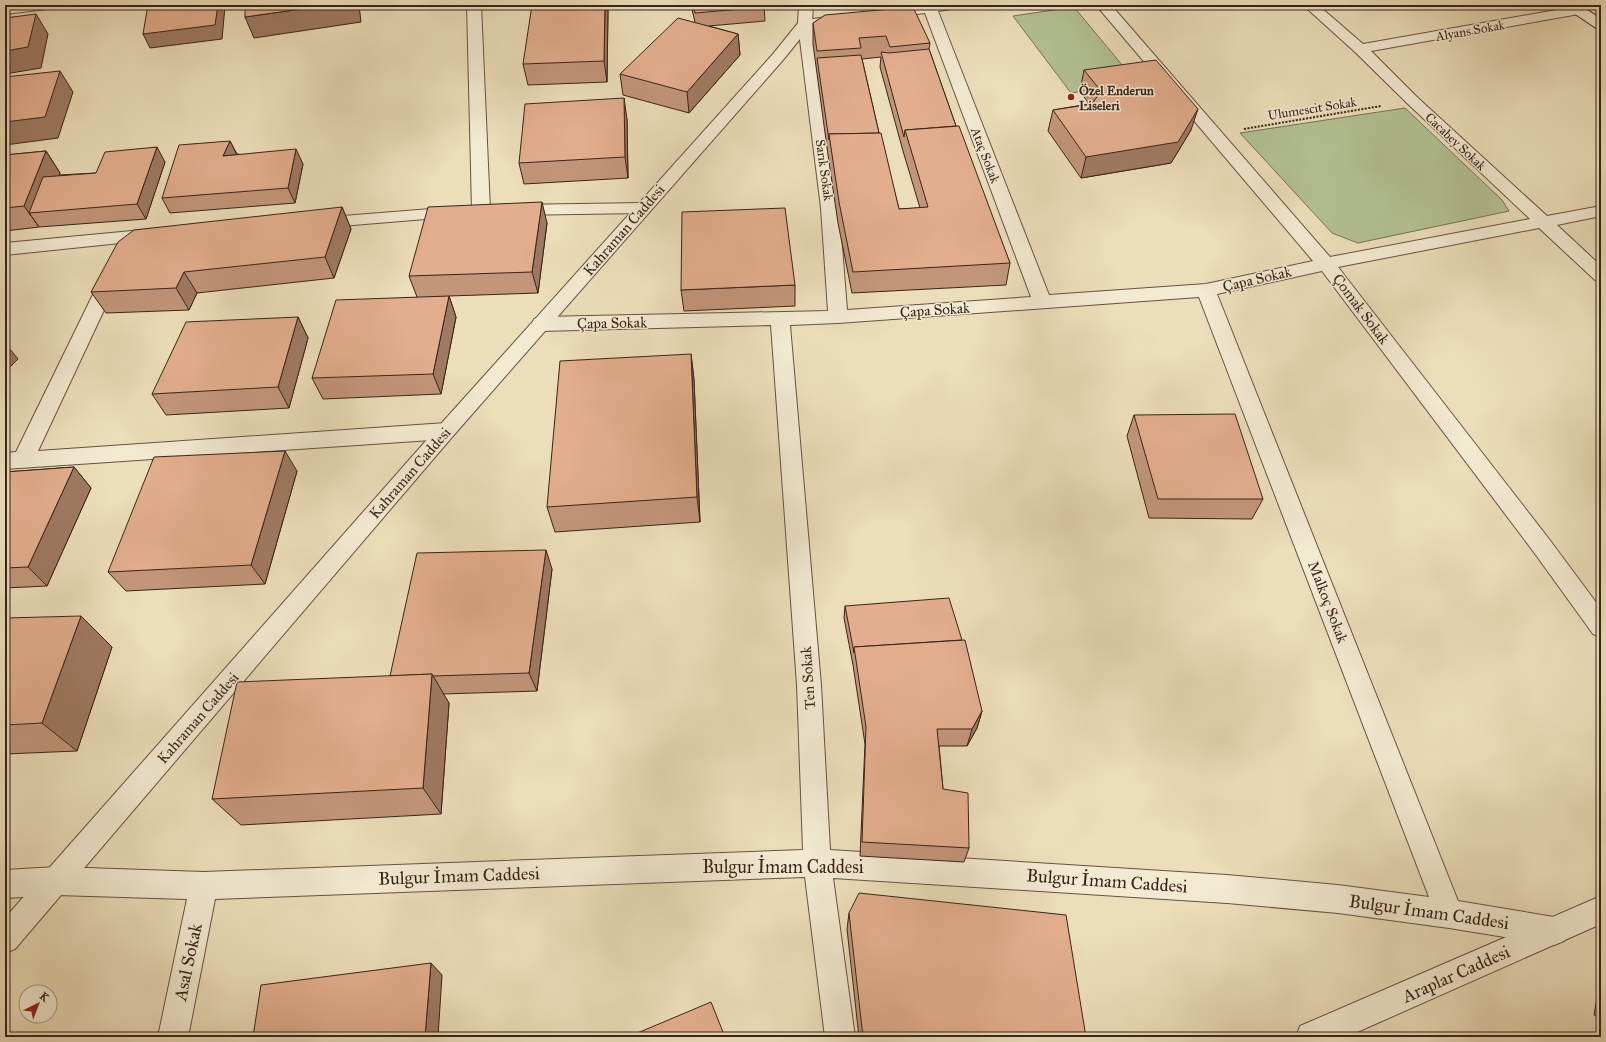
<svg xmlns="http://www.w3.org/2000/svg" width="1606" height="1042" font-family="'IM FELL Great Primer',serif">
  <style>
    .green { fill: #b3c294; stroke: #767257 }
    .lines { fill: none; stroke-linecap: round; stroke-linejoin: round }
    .minor-casing { stroke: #665242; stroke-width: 2 }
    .tertiary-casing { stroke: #665242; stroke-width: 2 }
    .secondary-casing { stroke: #39231a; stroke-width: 2 }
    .path { stroke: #39231a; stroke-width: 2; stroke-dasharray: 2 1.5; stroke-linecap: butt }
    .minor { fill: #f3ead2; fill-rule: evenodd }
    .tertiary { fill: #f3ead2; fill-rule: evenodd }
    .secondary { fill: #f3ead2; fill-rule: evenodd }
    .wall { fill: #c3967a; stroke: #39231a; fill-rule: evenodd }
    .shaded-wall { fill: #9f7a63; stroke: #39231a }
    .building { fill: #e3ae8e; stroke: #39231a }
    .poi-dot { fill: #8f2418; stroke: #f3ead2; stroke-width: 1.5 }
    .labels { text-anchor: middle; stroke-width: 3; stroke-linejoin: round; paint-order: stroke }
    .far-street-label { font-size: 13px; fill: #39231a; stroke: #f3ead2 }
    .far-poi-label { font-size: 13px; font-weight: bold; fill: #39231a; stroke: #f3ead2; text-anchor: start }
    .street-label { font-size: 15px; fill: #39231a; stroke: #f3ead2 }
    .near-street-label { font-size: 18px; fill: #39231a; stroke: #f3ead2 }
  </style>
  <rect width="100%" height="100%" fill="#ecdeba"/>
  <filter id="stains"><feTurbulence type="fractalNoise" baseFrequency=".005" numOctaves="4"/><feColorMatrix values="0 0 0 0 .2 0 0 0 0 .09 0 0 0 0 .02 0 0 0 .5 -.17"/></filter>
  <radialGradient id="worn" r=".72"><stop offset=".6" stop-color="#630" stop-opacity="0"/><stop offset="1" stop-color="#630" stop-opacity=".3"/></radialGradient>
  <g class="green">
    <polygon points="1074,7 1137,83 1071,93 1013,16"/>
    <polygon points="1405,108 1502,200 1509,211 1358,243 1332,233 1240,133"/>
  </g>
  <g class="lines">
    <defs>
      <g id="minor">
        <polygon points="467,5 481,5 490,210 487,214 481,215 475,214 472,210"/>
        <path d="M921,5H960L958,8L938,11L1049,295L1206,284L1313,261L1096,5H1111L1330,257L1530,219L1408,104L1355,52L1303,5H1318L1363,44L1579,6L1584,7L1586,10L1584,13L1579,14L1371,51L1418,98L1547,216L1601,206V216L1557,225L1601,266V282L1595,280L1539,228L1338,267L1549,539L1601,609V637L1593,634L1533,551L1322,271L1217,294L1458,901L1554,917L1564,921L1568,931L1564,941L1554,945L1449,928L1338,913L1227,903L833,878L855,1037H825L805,877L215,899L188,1037H158L187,899L57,895L5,898V870L57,867L204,872L803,850L797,685L771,325L541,331L534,329L532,324L534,319L541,317L828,311L821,208L798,24L800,21L827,17L832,18L834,21L832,24L813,27L839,208L847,310L1031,297L925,13L885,18L880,17L878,14L880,11L885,10ZM1199,297L1429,897L1338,885L1227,875L830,850L821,685L790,325L838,323Z"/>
        <polygon points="643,203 649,204 652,208 649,212 643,213 513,215 507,214 504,210 507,206 513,205"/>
        <polygon points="456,207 462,208 465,212 462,216 317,228 311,227 308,223 311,219 317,218"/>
        <polygon points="153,229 159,231 162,235 159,239 5,255 5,243"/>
        <polygon points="111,270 117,272 120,276 38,451 446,423 453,426 456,431 453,436 446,439 5,469 5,453 16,452 102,276 105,272"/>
      </g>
      <g id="tertiary">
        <polygon points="11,5 54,5 52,8 47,9 5,14 5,6"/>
        <polygon points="799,5 813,5 812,24 783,60 453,436 15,949 5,953 5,918 439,426 773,54 798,23"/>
        <polygon points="1601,896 1601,924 1346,1037 1296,1037 1300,1026"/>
      </g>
      <polygon id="secondary" points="1564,5 1580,5 1601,19 1601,29 1596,28 1566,8"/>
    </defs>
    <use href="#minor" class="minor-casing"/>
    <use href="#tertiary" class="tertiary-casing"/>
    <use href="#secondary" class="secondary-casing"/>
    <polyline class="path" points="1244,129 1381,106"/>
    <use href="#minor" class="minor"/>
    <use href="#tertiary" class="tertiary"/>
    <use href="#secondary" class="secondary"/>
  </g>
  <g class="wall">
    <polygon points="691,5 764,5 765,21 709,26 738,34 740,55 689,113 623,95 620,74 695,22"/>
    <polygon points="608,8 607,82 528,85 523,64"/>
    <path d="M813,23L930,43L929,49L956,126L1010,263L1006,285L852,293L838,223L828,155L813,44ZM881,57L880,67L903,151L920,208L899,209L879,133L862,59Z"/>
    <polygon points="1084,70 1191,130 1171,163 1081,178 1048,131 1053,110 1089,104 1080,91"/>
    <polygon points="627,119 628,178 524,184 519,163"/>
    <polygon points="230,141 237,154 303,164 295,203 170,213 162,198"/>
    <polygon points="46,151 60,173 59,175 96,173 165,162 146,219 39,227 5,231 5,155"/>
    <polygon points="342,207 351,229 334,278 197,293 189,310 106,313 91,292"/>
    <polygon points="547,223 538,293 449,296 456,317 441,394 323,399 312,378 417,297 409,276"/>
    <polygon points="795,285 795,306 684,311 681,290"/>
    <polygon points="298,317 308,338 289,408 166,415 152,394"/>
    <polygon points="691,354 694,380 700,522 555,532 547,507"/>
    <polygon points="1134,415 1263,499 1252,519 1149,518 1127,436"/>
    <polygon points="74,467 91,488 47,586 5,588 5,472"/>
    <polygon points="297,471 265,584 126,591 108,572"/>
    <polygon points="552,569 537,691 443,694 449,703 441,814 241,825 212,799 390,676"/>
    <polygon points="845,606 982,711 977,728 967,746 939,746 943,789 969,848 964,862 860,856 865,744 853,665 844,618"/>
    <polygon points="5,618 112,647 77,751 5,754"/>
    <polygon points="849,913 1086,1037 859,1037 847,929"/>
    <polygon points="1601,976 1601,1019 1594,1015"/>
  </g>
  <g class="shaded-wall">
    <polygon points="218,5 225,5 225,6 222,39 150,48 143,34"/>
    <polygon points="330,5 359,5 361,22 254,38 245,17"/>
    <polygon points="605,5 608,5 608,8 607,82 604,61"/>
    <polygon points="852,5 884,5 852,9"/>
    <polygon points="36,14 48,34 41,68 5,74 5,51"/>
    <polygon points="738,34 740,55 689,113 687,92"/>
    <polygon points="60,71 73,92 58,138 5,145 5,122"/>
    <polygon points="624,98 627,119 628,178 625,157"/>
    <polygon points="1198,109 1191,130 1171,163 1081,178 1086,157"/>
    <polygon points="230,141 237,155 223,156"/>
    <polygon points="157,147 165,162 146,219 137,204"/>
    <polygon points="296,149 303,164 295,203 288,188"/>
    <polygon points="46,151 60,173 45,211 29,213 39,227 24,206"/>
    <polygon points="542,202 547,223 538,293 532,272"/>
    <polygon points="342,207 351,229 334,278 325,257"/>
    <polygon points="184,272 197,293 189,310 176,288"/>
    <polygon points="449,296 456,317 441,394 433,374"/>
    <polygon points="298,317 308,338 289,408 278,387"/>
    <polygon points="5,343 18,359 5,372"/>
    <polygon points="691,354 694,380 700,522 697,497"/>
    <polygon points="285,451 297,471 265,584 251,565"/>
    <polygon points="74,467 91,488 47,586 28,567"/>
    <polygon points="546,550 552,569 537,691 529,673"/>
    <polygon points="81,616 112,647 77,751 42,723"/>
    <polygon points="432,674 449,703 441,814 423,788"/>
    <polygon points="982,711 977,728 967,746 972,729"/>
    <polygon points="431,963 442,975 438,1037 425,1037"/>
  </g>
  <g class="building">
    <polygon points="148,5 218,5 215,25 143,34"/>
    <polygon points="245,5 330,5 245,17"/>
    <polygon points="532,5 605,5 604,61 523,64"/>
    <polygon points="693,5 764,5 764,7 695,13"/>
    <polygon points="913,7 930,43 890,47 886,36 859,38 861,48 817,51 813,23 825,15"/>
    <polygon points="36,14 28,47 5,51 5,18"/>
    <polygon points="678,18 738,34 687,92 620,74"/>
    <polygon points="929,49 956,126 905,130 904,137 881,52 889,53"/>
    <polygon points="861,55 879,133 829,134 829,140 817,58"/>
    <polygon points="1156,60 1198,109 1178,142 1086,157 1053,110 1092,104 1101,91 1084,70"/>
    <polygon points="60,71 45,117 5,122 5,77"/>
    <polygon points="624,98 625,157 519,163 525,104"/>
    <polygon points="959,126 1010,263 853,272 839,202 829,134 881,133 899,209 928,207 905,130"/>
    <polygon points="230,141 223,156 296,149 288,188 162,198 179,145"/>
    <polygon points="157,147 137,204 29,213 43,177 96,173 105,152"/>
    <polygon points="46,151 24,206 5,208 5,155"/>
    <polygon points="542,202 532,272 409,276 428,207"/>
    <polygon points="342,207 325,257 184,272 176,288 91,292 118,242 134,230"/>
    <polygon points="785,208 795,285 681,290 682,212"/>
    <polygon points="449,296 433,374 312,378 336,300"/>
    <polygon points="298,317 278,387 152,394 186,322"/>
    <polygon points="691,354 697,497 547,507 560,361"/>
    <polygon points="1235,414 1263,499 1158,499 1134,415"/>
    <polygon points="285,451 251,565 108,572 154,457"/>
    <polygon points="74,467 28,567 5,568 5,472"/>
    <polygon points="546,550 529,673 433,676 432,674 390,676 417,553"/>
    <polygon points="949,598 962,640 854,647 854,653 845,606"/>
    <polygon points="81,616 42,723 5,725 5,618"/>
    <polygon points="965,640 982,711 972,729 937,729 943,789 968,793 969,848 862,842 866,727 854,647"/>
    <polygon points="432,674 423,788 212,799 237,682"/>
    <polygon points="859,893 1066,915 1086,1037 863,1037 849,913"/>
    <polygon points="431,963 425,1037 253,1037 261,985"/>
    <polygon points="711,1002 725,1037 628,1037"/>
  </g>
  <circle class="poi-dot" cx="1071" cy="97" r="4"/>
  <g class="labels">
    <g class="far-street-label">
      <text transform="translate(1470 30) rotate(-10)" y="5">Alyans Sokak</text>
      <text transform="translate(1312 108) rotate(-9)" y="5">Ulumescit Sokak</text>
      <text transform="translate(1456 141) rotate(43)" y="5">Cacabey Sokak</text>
      <text transform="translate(986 155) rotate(69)" y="5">Ataç Sokak</text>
      <text transform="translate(825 170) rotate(82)" y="5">Sarık Sokak</text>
    </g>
    <g class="far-poi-label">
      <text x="1079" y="95">Özel Enderun<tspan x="1079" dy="15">Liseleri</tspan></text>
    </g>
    <g class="street-label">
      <text transform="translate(624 230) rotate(-49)" y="5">Kahraman Caddesi</text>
      <text transform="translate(1257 279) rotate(-13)" y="5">Çapa Sokak</text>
      <text transform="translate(1361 309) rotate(53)" y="5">Çomak Sokak</text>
      <text transform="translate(935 310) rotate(-4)" y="5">Çapa Sokak</text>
      <text transform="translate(612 323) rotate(-1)" y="5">Çapa Sokak</text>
      <text transform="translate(410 473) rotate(-49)" y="5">Kahraman Caddesi</text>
      <text transform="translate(1328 602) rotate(69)" y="5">Malkoç Sokak</text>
      <text transform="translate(808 678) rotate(-94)" y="5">Ten Sokak</text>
      <text transform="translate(198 718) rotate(-49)" y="5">Kahraman Caddesi</text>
    </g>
    <g class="near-street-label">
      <text x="783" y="873">Bulgur İmam Caddesi</text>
      <text transform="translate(459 876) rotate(-2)" y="6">Bulgur İmam Caddesi</text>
      <text transform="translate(1107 881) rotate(4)" y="6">Bulgur İmam Caddesi</text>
      <text transform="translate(1429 912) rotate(8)" y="6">Bulgur İmam Caddesi</text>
      <text transform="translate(188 962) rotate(-78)" y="6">Asal Sokak</text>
      <text transform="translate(1456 974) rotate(-24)" y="6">Araplar Caddesi</text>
    </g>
  </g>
  <rect width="1606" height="1042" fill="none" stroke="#ecdeba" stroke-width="20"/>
  <rect x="6" y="6" width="1594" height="1030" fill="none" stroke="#39231a" stroke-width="2"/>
  <rect x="10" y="10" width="1586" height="1022" fill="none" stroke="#39231a"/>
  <g transform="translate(38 1004) rotate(42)"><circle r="19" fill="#f3ead2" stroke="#a99a88"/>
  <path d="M0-3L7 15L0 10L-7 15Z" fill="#8f2418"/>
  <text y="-6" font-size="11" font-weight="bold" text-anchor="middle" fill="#39231a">K</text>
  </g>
  <rect width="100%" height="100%" filter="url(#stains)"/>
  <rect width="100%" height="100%" fill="url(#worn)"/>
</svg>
